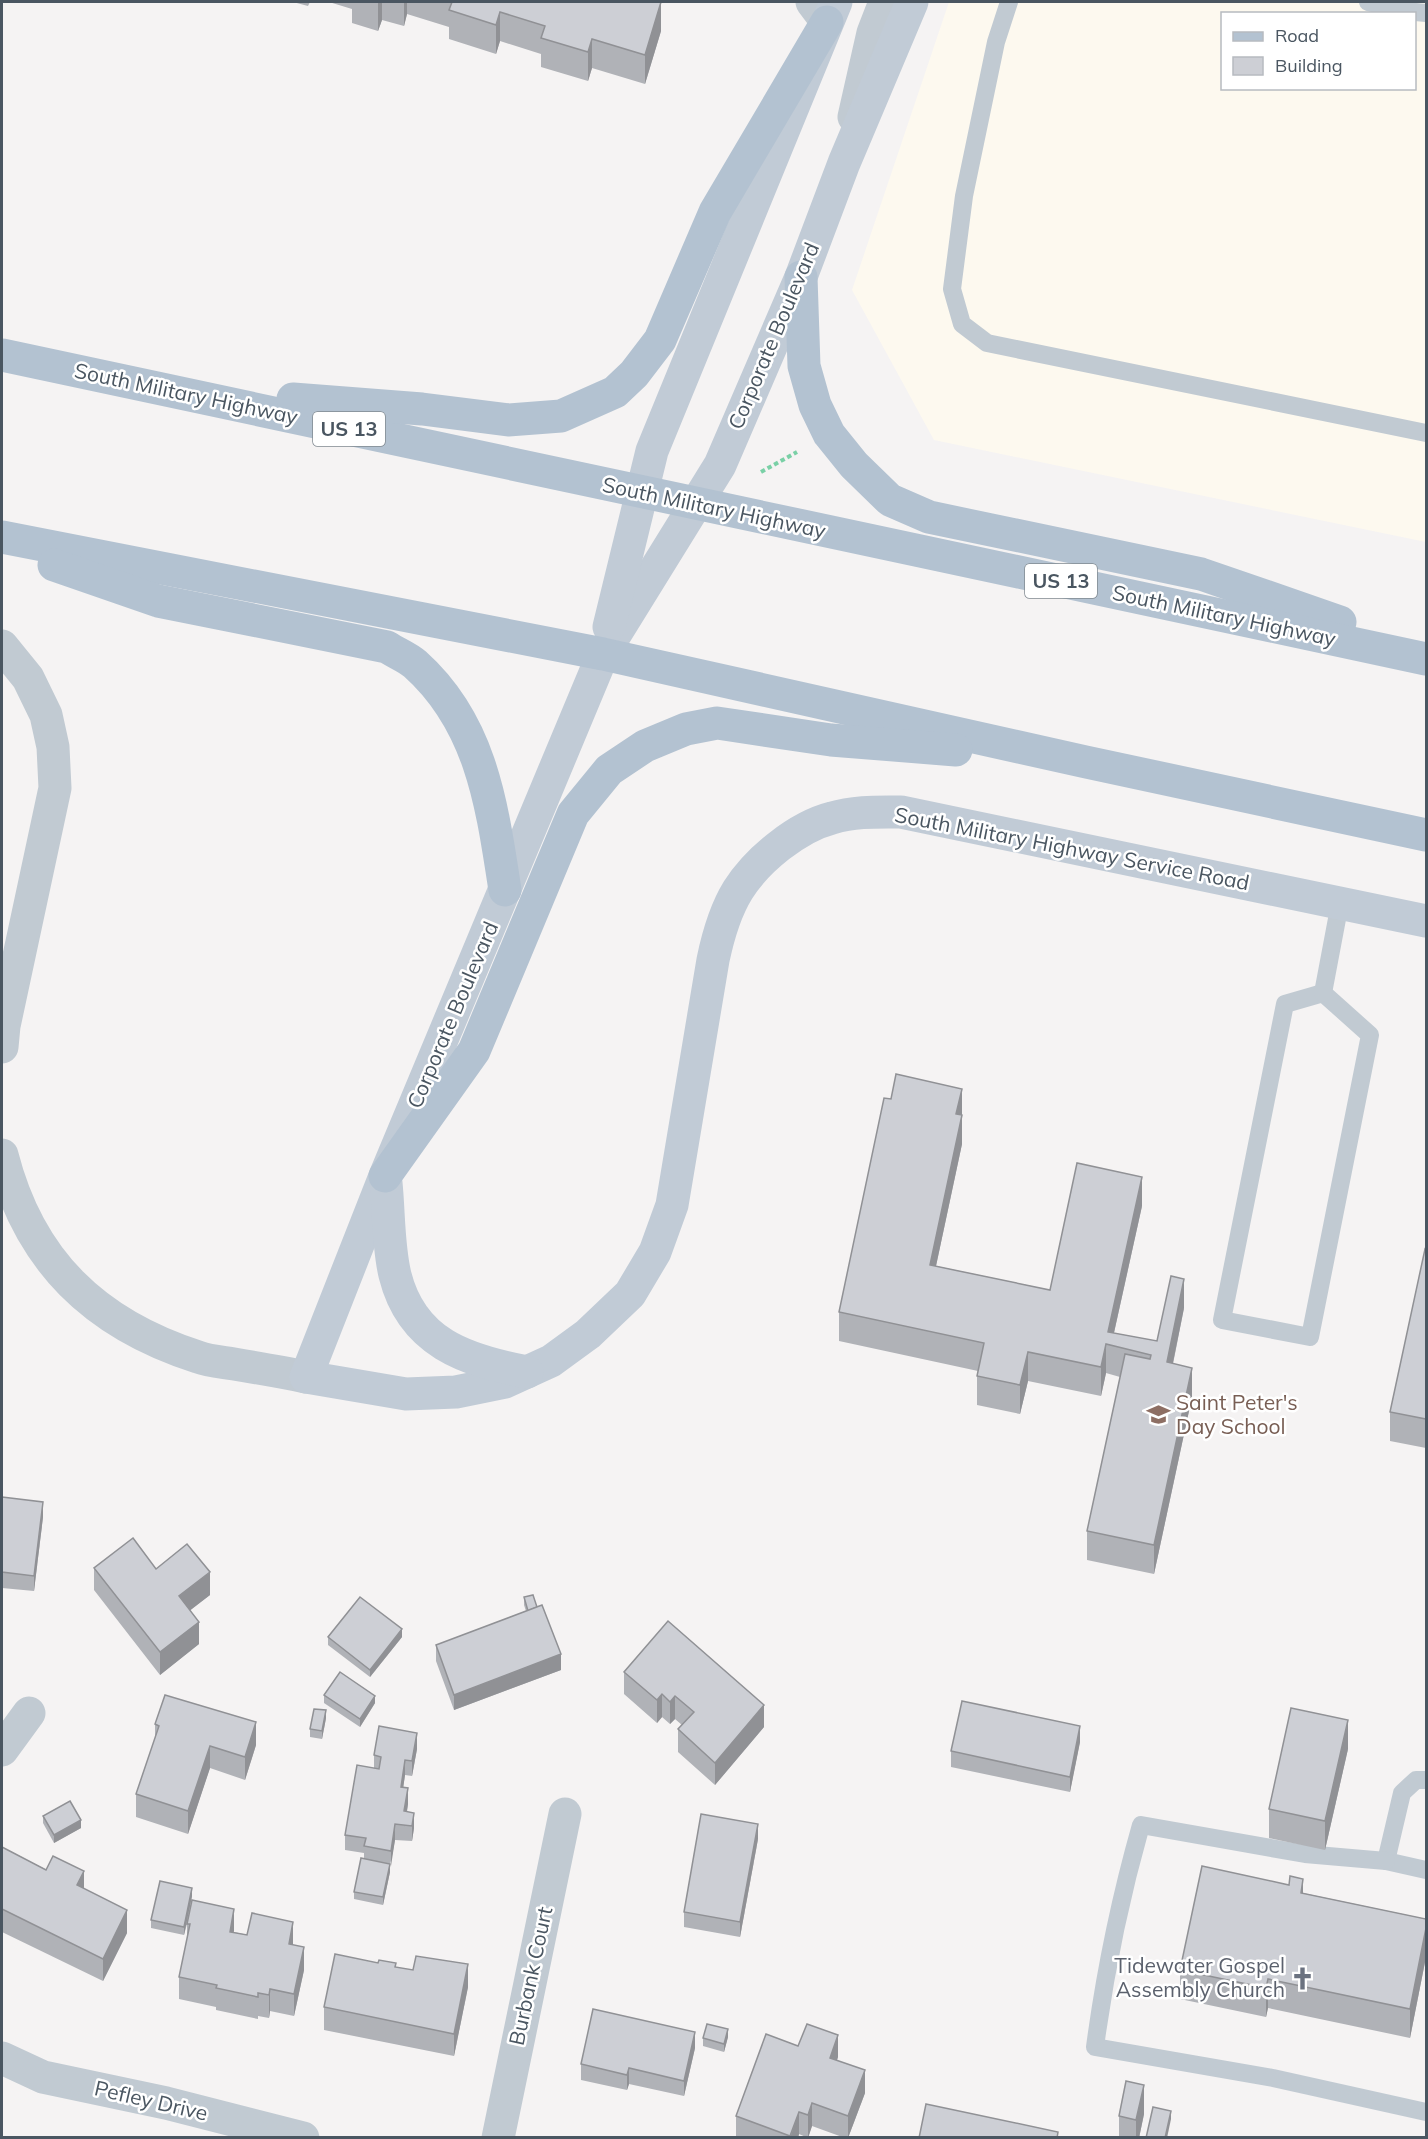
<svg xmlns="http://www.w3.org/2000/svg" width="1428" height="2139" font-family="Mulish,sans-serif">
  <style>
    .commercial { fill: #fdf9ef; fill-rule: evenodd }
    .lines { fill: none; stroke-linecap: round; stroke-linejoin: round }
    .path { stroke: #7ad0a6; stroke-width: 4; stroke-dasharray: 4.5 3; stroke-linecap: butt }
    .lane { stroke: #c1cad2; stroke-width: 18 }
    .street { stroke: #c1cad2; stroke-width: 33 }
    .secondary { stroke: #c1cbd6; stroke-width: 33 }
    .primary { stroke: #b3c2d1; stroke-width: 33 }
    .wall { fill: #b0b2b7 }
    .shaded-wall { fill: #909195 }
    .building { fill: #cdcfd5; stroke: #909195; stroke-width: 1.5 }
    .labels { text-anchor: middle; stroke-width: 5; stroke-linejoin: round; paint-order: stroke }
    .shield { fill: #fff; stroke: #808990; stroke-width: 1.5 }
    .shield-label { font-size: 20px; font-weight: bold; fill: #4a5661 }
    .street-label { font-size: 21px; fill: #4a5661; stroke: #fff }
    .education-label { font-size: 21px; fill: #785e54; stroke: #fff; text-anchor: start }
    .worship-label { font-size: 21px; fill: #5b616d; stroke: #fff; text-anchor: end }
  </style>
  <rect width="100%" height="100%" fill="#f5f3f3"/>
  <path class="commercial" d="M949,2H1426V542L934,440L852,290ZM1222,14H1414V88H1222Z"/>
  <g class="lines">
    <polyline class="path" points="761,472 797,452"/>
    <g class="lane">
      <polyline points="1009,2 996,42 964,196 952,289 962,324 987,343 1426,433"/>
      <polyline points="1368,2 1405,11 1426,13"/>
      <polygon points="1323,993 1370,1035 1310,1337 1222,1320 1285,1004"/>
      <polyline points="1323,993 1340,903"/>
      <polyline points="1426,1780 1416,1780 1402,1793 1386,1861 1426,1870"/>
      <path d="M1386,1861L1305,1854L1141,1825C1120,1899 1105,1972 1095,2047L1273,2078L1426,2112"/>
    </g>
    <g class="street">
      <polyline points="812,2 827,22"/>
      <polyline points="854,117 873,33 885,2"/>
      <polyline points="2,646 28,678 46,715 53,747 55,788 4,1026 2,1047"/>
      <path d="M2,1155C29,1261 95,1324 198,1357C209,1361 222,1362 234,1364C258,1368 282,1372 306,1377"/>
      <polyline points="2,1750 29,1713"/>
      <polyline points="2,2058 43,2077 166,2103 303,2138"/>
      <polyline points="498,2138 565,1814"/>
    </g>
    <g class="secondary">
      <path d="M912,2L844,163L801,277L720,465L603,654L385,1176L306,1377L406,1394L456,1392L505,1382L551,1361L588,1334L630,1294L655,1252L672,1205L713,960C718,936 725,911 738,890C757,860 797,827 832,818C855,811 878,812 901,812L1426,921"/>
      <polyline points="609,627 652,451 836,2"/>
      <path d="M386,1183C389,1213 388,1246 395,1275C412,1343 465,1360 527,1372"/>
    </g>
    <g class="primary">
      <polyline points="801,277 804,366 815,405 829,434 854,465 890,500 929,517 1201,574 1340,622"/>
      <polyline points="2,355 1426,659"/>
      <polyline points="293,399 422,409 508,420 561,416 615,392 634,374 660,340 715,212 827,22"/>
      <polyline points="2,537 603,654 1086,762 1426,835"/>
      <path d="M54,565L158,601L387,647C396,653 407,657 415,664C482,724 492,806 505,890"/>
      <polyline points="385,1176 474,1051 573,814 609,770 645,746 686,729 717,723 831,740 956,750"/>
    </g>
  </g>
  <g class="wall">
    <polygon points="293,2 310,2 308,6"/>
    <polygon points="329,2 660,2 661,31 645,84 592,68 588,81 541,67 541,54 500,41 496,54 449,39 449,27 407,14 404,26 382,20 378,31 352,23 352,9"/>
    <polygon points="962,1089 962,1144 936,1266 1050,1290 1142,1206 1114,1333 1157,1341 1184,1308 1173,1364 1192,1397 1154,1574 1087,1560 1087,1531 1120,1377 1106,1373 1101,1396 1028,1381 1020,1414 977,1405 977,1376 978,1371 839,1341 839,1312 891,1099"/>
    <polygon points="1426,1250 1426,1448 1390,1441 1390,1412"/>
    <polygon points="2,1497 43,1517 34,1591 2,1588"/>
    <polygon points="94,1568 156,1569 210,1595 190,1610 199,1644 160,1675 94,1590"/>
    <polygon points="524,1597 537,1607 561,1670 454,1710 436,1661 436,1645 526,1611 524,1605"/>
    <polygon points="328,1637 402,1637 370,1677 328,1645"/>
    <polygon points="624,1672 764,1727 715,1785 678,1752 678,1729 682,1725 675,1719 670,1724 662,1717 657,1723 624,1694"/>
    <polygon points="324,1695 375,1703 360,1727 324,1703"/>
    <polygon points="326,1718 322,1739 310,1737 310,1729"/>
    <polygon points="155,1724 256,1745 245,1780 210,1768 188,1834 136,1817 136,1794 155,1738"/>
    <polygon points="1080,1742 1070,1792 951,1767 951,1751"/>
    <polygon points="417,1749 412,1776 405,1775 403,1788 408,1804 407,1812 414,1828 412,1841 395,1840 390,1866 390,1872 383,1905 354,1899 354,1892 364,1858 364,1853 345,1850 345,1835 374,1768 374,1755"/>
    <polygon points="1348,1749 1325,1850 1269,1838 1269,1809"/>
    <polygon points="43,1816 81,1828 54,1843 43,1823"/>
    <polygon points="758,1839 740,1937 684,1927 684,1912"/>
    <polygon points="2,1847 84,1889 127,1933 103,1981 2,1932"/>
    <polygon points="1303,1893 1426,1919 1426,1957 1410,2038 1268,2008 1266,2017 1180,1999 1180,1970"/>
    <polygon points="192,1896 188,1919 234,1932 293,1945 304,1970 294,2016 270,2011 269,2018 258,2016 258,2019 216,2010 216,2007 179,1999 179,1977 187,1939 187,1924 184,1935 151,1928 151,1920"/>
    <polygon points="396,1967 468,1987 454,2056 324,2030 324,2007"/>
    <polygon points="728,2037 724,2052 703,2046 703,2038"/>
    <polygon points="798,2046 838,2057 837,2060 865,2093 848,2138 845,2138 812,2126 808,2138 799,2134 798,2138 736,2138 736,2116"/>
    <polygon points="695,2048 684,2096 629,2084 627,2090 581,2080 581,2064"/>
    <polygon points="1144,2114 1139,2138 1119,2138 1119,2116"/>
  </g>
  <g class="shaded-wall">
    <polygon points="378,2 382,2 382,20 378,31"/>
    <polygon points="404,2 407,2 407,14 404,26"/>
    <polygon points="661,2 661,31 645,84 645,55"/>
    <polygon points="500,12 500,41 496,54 496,25"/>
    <polygon points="592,39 592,68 588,81 588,52"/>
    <polygon points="962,1089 962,1144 930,1294 930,1265 956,1114"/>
    <polygon points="1142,1177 1142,1206 1111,1346 1108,1332"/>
    <polygon points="1184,1279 1184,1308 1167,1392 1167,1362"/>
    <polygon points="1106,1344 1106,1373 1101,1396 1101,1367"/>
    <polygon points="1028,1352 1028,1381 1020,1414 1020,1385"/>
    <polygon points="1192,1368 1192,1397 1154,1574 1154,1545"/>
    <polygon points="43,1502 43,1517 34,1591 34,1576"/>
    <polygon points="210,1572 210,1595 179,1619 179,1596"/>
    <polygon points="199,1622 199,1644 160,1675 160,1652"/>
    <polygon points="402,1629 402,1637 370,1677 370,1670"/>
    <polygon points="561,1654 561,1670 454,1710 454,1695"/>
    <polygon points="662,1694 662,1717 657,1723 657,1700"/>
    <polygon points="375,1696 375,1703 360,1727 360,1719"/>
    <polygon points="675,1696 675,1719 670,1724 670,1702"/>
    <polygon points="764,1705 764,1727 715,1785 715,1763"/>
    <polygon points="326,1710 326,1718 322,1739 322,1731"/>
    <polygon points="1348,1720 1348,1749 1325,1850 1325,1821"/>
    <polygon points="256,1722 256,1745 245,1780 245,1757"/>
    <polygon points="1080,1726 1080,1742 1070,1792 1070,1777"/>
    <polygon points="417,1733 417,1749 412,1776 412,1761"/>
    <polygon points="210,1746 210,1768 188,1834 188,1811"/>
    <polygon points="405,1760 405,1775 401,1803 401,1787"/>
    <polygon points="408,1788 408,1804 404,1827 404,1811"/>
    <polygon points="414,1813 414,1828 412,1841 412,1826"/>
    <polygon points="81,1820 81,1828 54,1843 54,1835"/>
    <polygon points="395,1824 395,1840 391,1866 391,1851"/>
    <polygon points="758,1824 758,1839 740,1937 740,1922"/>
    <polygon points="390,1864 390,1872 383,1905 383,1897"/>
    <polygon points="84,1871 84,1894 77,1885"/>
    <polygon points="1303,1879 1303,1908 1301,1893"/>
    <polygon points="192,1888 192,1896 184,1935 184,1927"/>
    <polygon points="234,1909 234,1931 230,1954 230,1932"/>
    <polygon points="127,1910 127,1933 103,1981 103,1959"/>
    <polygon points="293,1922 293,1944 289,1967 289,1944"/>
    <polygon points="1426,1928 1426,1957 1410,2038 1410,2009"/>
    <polygon points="304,1947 304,1970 294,2016 294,1994"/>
    <polygon points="468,1964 468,1987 454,2056 454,2034"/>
    <polygon points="1268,1979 1268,2008 1266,2017 1266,1988"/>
    <polygon points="270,1989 270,2011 269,2018 269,1995"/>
    <polygon points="728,2029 728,2037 724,2052 724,2044"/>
    <polygon points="695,2032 695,2048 684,2096 684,2081"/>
    <polygon points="838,2035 838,2057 830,2080 830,2058"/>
    <polygon points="629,2068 629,2084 627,2090 627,2075"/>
    <polygon points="865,2070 865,2093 848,2138 848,2116"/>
    <polygon points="1144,2085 1144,2114 1139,2138 1136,2138 1136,2120"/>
    <polygon points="812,2103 812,2126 808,2138 808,2115"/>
    <polygon points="1171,2111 1171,2119 1167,2138 1165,2138"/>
    <polygon points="799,2112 799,2134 798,2138 790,2138"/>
  </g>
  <g class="building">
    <polygon points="452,2 661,2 645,55 592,39 588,52 541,38 545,26 500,12 496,25 449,10"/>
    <polygon points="896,1074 962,1089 956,1114 962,1115 930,1265 1050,1290 1077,1163 1142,1177 1108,1332 1157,1341 1171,1276 1184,1279 1167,1362 1192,1368 1154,1545 1087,1531 1125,1354 1150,1359 1151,1355 1106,1344 1101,1367 1028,1352 1020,1385 977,1376 984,1343 839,1312 884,1098 891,1099"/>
    <polygon points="1425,1249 1426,1250 1426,1419 1390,1412"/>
    <polygon points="2,1497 43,1502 34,1576 2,1572"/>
    <polygon points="133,1538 156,1569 187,1544 210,1572 179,1596 199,1622 160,1652 94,1568"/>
    <polygon points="533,1595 537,1607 528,1611 524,1597"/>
    <polygon points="360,1597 402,1629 370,1670 328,1637"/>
    <polygon points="542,1605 561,1654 454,1695 436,1645"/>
    <polygon points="668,1621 764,1705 715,1763 678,1729 694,1712 675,1696 670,1702 662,1694 657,1700 624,1672"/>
    <polygon points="340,1672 375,1696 360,1719 324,1695"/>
    <polygon points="165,1695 256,1722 245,1757 210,1746 188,1811 136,1794 159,1726 155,1724"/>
    <polygon points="962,1701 1080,1726 1070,1777 951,1751"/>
    <polygon points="1291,1708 1348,1720 1325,1821 1269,1809"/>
    <polygon points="314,1709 326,1710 322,1731 310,1729"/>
    <polygon points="379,1726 417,1733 412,1761 405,1760 401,1787 408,1788 404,1811 414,1813 412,1826 395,1824 391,1851 364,1846 366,1838 345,1835 357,1765 379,1769 381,1757 374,1755"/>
    <polygon points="70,1801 81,1820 54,1835 43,1816"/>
    <polygon points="701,1814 758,1824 740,1922 684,1912"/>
    <polygon points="2,1847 46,1870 53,1856 84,1871 77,1885 127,1910 103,1959 2,1909"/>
    <polygon points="361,1858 390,1864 383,1897 354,1892"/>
    <polygon points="1202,1866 1289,1885 1290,1876 1303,1879 1301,1893 1426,1919 1426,1928 1410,2009 1268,1979 1266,1988 1180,1970"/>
    <polygon points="160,1881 192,1888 184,1927 151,1920"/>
    <polygon points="192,1900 234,1909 230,1932 247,1935 252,1913 293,1922 289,1944 304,1947 294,1994 270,1989 269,1995 258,1993 258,1997 216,1988 217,1985 179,1977 190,1924 187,1924"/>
    <polygon points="335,1954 378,1963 379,1960 396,1963 395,1967 413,1970 416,1956 468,1964 454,2034 324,2007"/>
    <polygon points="593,2009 695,2032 684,2081 629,2068 627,2075 581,2064"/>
    <polygon points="707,2024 728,2029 724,2044 703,2038"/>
    <polygon points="807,2024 838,2035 830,2058 865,2070 848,2116 812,2103 808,2115 799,2112 790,2136 736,2116 766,2034 798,2046"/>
    <polygon points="1126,2081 1144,2085 1136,2120 1119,2116"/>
    <polygon points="926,2104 1058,2132 1057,2138 919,2138"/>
    <polygon points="1153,2107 1171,2111 1165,2138 1146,2138"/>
  </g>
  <defs>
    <symbol id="school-bare" viewBox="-9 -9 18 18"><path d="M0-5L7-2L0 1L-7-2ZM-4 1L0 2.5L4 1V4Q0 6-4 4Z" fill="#8d6e63" stroke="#fff" stroke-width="2.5" paint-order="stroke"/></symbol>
    <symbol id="church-bare" viewBox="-9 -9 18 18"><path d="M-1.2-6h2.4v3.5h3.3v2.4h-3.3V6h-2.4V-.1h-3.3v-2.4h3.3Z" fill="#6b7280" stroke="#fff" stroke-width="2.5" paint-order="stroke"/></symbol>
  </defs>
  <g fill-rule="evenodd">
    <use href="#school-bare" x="1142" y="1398" width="33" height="33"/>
    <use href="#church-bare" x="1286" y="1962" width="33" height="33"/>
  </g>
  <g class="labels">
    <g class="shield">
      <rect x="313" y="412" width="72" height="34" rx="4.5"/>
      <rect x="1025" y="564" width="72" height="34" rx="4.5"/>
    </g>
    <g class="shield-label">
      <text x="349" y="436">US 13</text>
      <text x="1061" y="588">US 13</text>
    </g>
    <g class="street-label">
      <text transform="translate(774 336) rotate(-67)" y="7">Corporate Boulevard</text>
      <text transform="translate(186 394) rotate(12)" y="7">South Military Highway</text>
      <text transform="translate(714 508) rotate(12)" y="7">South Military Highway</text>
      <text transform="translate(1224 616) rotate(12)" y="7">South Military Highway</text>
      <text transform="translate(1072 849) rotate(11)" y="7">South Military Highway Service Road</text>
      <text transform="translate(453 1015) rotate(-67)" y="7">Corporate Boulevard</text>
      <text transform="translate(531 1976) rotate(-78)" y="7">Burbank Court</text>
      <text transform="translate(151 2101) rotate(13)" y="7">Pefley Drive</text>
    </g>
    <g class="education-label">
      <text x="1176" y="1410">Saint Peter's<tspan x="1176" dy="24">Day School</tspan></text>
    </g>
    <g class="worship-label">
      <text x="1285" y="1973">Tidewater Gospel<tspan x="1285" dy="24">Assembly Church</tspan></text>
    </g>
  </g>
  <rect width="1428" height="2139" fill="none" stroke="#4a5661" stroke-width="6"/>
  <rect x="1221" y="12" width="195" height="78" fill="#ffffff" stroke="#b7bbc0" stroke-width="1.5"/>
  <rect x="1233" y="32" width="30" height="9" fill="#b3c2d1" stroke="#b7bbc0" stroke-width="1.5"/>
  <text x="1275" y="42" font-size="18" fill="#4a5661">Road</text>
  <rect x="1233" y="57" width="30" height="18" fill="#cdcfd5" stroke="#b7bbc0" stroke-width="1.5"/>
  <text x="1275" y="72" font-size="18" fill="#4a5661">Building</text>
</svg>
